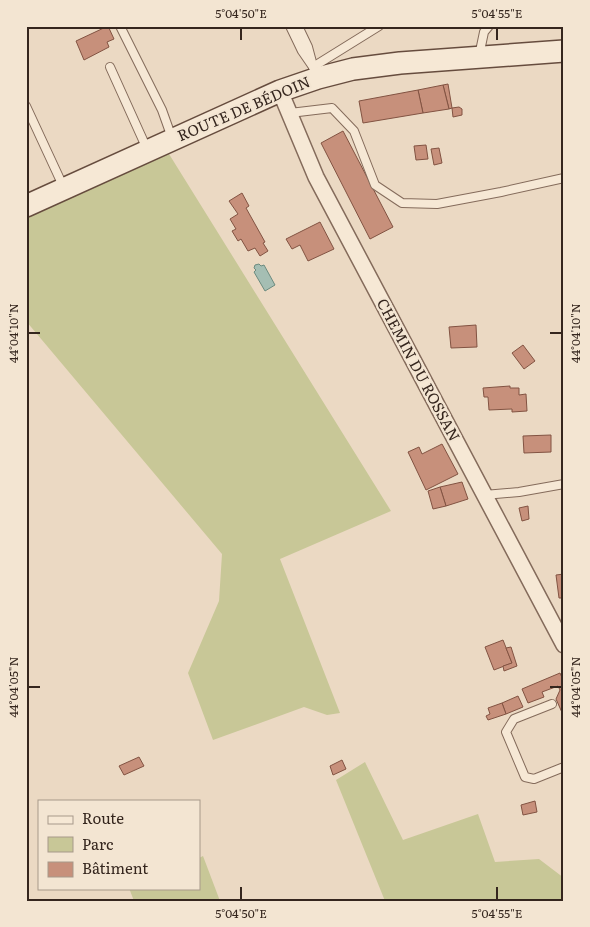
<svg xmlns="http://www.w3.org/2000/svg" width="590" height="927" font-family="Literata,serif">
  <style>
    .green { fill: #c8c797 }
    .water { fill: #a5beb3; stroke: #6c8b7f }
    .building { fill: #c7907b; stroke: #825342 }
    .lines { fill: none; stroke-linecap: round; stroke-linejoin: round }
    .lane-casing { stroke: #846b5b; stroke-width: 10 }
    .street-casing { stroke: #846b5b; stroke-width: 18 }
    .secondary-casing { stroke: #664c3e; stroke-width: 24 }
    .lane { stroke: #f6e8d5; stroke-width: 8 }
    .street { stroke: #f6e8d5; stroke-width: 15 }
    .secondary { stroke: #f6e8d5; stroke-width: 21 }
    .ticks { fill: none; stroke: #35261e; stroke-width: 2 }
    .labels { text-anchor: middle; stroke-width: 4.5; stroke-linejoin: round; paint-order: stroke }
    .street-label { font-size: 15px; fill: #35261e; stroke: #f3e5d2 }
    .neatline { fill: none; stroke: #35261e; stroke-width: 2 }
    .ticks-label { font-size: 12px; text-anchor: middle; fill: #35261e }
  </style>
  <rect width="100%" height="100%" fill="#ebd9c3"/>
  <g class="green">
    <polygon points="169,154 391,511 280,559 340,713 327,715 304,707 213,740 188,673 219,601 222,554 26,321 26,213"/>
    <polygon points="365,762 403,840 478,814 495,862 539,859 564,878 564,901 385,901 336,780"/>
    <polygon points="203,856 220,901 134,901 129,888 199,888 199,858"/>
  </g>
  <polygon class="water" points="259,264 261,266 264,265 275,285 265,291 254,272 256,270 254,268 255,265"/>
  <g class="building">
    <polygon points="108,26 114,39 107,42 109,47 84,60 76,41"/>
    <polygon points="448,84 452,108 449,109 443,85"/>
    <polygon points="443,85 449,109 423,113 418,90"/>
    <polygon points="418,90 423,113 363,123 359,101"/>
    <polygon points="459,107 462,109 462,115 453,117 452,108"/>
    <polygon points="343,131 393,227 370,239 321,143"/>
    <polygon points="426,145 428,159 416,160 414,146"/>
    <polygon points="439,148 442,163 434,165 431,149"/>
    <polygon points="242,193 249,206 246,208 265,242 263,243 268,251 260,256 255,248 248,251 241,239 238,241 232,231 236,229 230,219 238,214 229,201"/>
    <polygon points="320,222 334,249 308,261 300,245 292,249 286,239"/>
    <polygon points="476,325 477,347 451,348 449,327"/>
    <polygon points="523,345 535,361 524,369 512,353"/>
    <polygon points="510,386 510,388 519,388 519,395 526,394 527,411 512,412 512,409 489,410 488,397 484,397 483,388"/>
    <polygon points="551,435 551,452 524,453 523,436"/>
    <polygon points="442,444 458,474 426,490 408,452 419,447 422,454"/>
    <polygon points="462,482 468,499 446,506 440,487"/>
    <polygon points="440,487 446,506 433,509 428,491"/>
    <polygon points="528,506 529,519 522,521 519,508"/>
    <polygon points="564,574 564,598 559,598 556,575"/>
    <polygon points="503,640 512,663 494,670 485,647"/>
    <polygon points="511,647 517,666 504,671 503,666 512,663 506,648"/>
    <polygon points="560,673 564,682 564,717 556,699 560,690 558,686 542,692 544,697 528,703 522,689"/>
    <polygon points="518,696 523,707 506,714 502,703"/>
    <polygon points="502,703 506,714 488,720 486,716 490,714 488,708"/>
    <polygon points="139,757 144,766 124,775 119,766"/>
    <polygon points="342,760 346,769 333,775 330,766"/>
    <polygon points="535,801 537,812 523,815 521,805"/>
  </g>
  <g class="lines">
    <defs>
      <g id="lane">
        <polyline points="120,26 162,110 172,138"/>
        <polyline points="290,26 302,51 313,67"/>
        <polyline points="298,26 308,47 312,62"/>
        <polyline points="479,56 484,32 489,26"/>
        <polyline points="110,67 147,149"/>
        <polyline points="317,76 313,67 379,26"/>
        <polyline points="26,106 64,188"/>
        <polyline points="290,113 332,108 354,131 375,185 402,203 437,204 501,192 564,178"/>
        <polyline points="484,495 519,492 564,484"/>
        <polyline points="552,704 514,719 506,732 525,777 534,779 564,767"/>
      </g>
      <polyline id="street" points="280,91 316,177 564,645"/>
      <polyline id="secondary" points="26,206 280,91 318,78 353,69 400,63 564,51"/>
    </defs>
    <use href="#lane" class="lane-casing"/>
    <use href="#street" class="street-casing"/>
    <use href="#secondary" class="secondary-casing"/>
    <use href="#lane" class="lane"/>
    <use href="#street" class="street"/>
    <use href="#secondary" class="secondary"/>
  </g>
  <path class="ticks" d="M241,28V40M497,28V40M28,333H40M550,333H562M28,687H40M550,687H562M241,887V900M497,887V900"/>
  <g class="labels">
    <g class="street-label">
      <text transform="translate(244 109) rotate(-23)" y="5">ROUTE DE BÉDOIN</text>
      <text transform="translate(418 370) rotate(62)" y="5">CHEMIN DU ROSSAN</text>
    </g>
  </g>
  <rect width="590" height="927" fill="none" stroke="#f3e5d2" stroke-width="55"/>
  <rect x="38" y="800" width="162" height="90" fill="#f3e5d2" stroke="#a7998a"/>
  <rect x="48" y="816" width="25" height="8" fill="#f6e8d5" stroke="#a7998a"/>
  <text x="82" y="824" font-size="15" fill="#35261e">Route</text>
  <rect x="48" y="837" width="25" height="15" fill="#c8c797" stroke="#a7998a"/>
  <text x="82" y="850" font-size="15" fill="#35261e">Parc</text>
  <rect x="48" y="862" width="25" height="15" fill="#c7907b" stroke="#a7998a"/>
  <text x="82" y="874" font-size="15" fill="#35261e">Bâtiment</text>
  <rect x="28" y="28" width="534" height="872" class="neatline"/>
  <g class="ticks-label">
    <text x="241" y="18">5°04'50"E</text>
    <text x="497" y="18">5°04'55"E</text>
    <text transform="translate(14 333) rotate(-90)" y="4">44°04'10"N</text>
    <text transform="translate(576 333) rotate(-90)" y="4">44°04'10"N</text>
    <text transform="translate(14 687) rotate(-90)" y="4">44°04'05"N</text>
    <text transform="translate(576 687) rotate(-90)" y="4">44°04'05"N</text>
    <text x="241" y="918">5°04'50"E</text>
    <text x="497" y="918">5°04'55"E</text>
  </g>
</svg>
